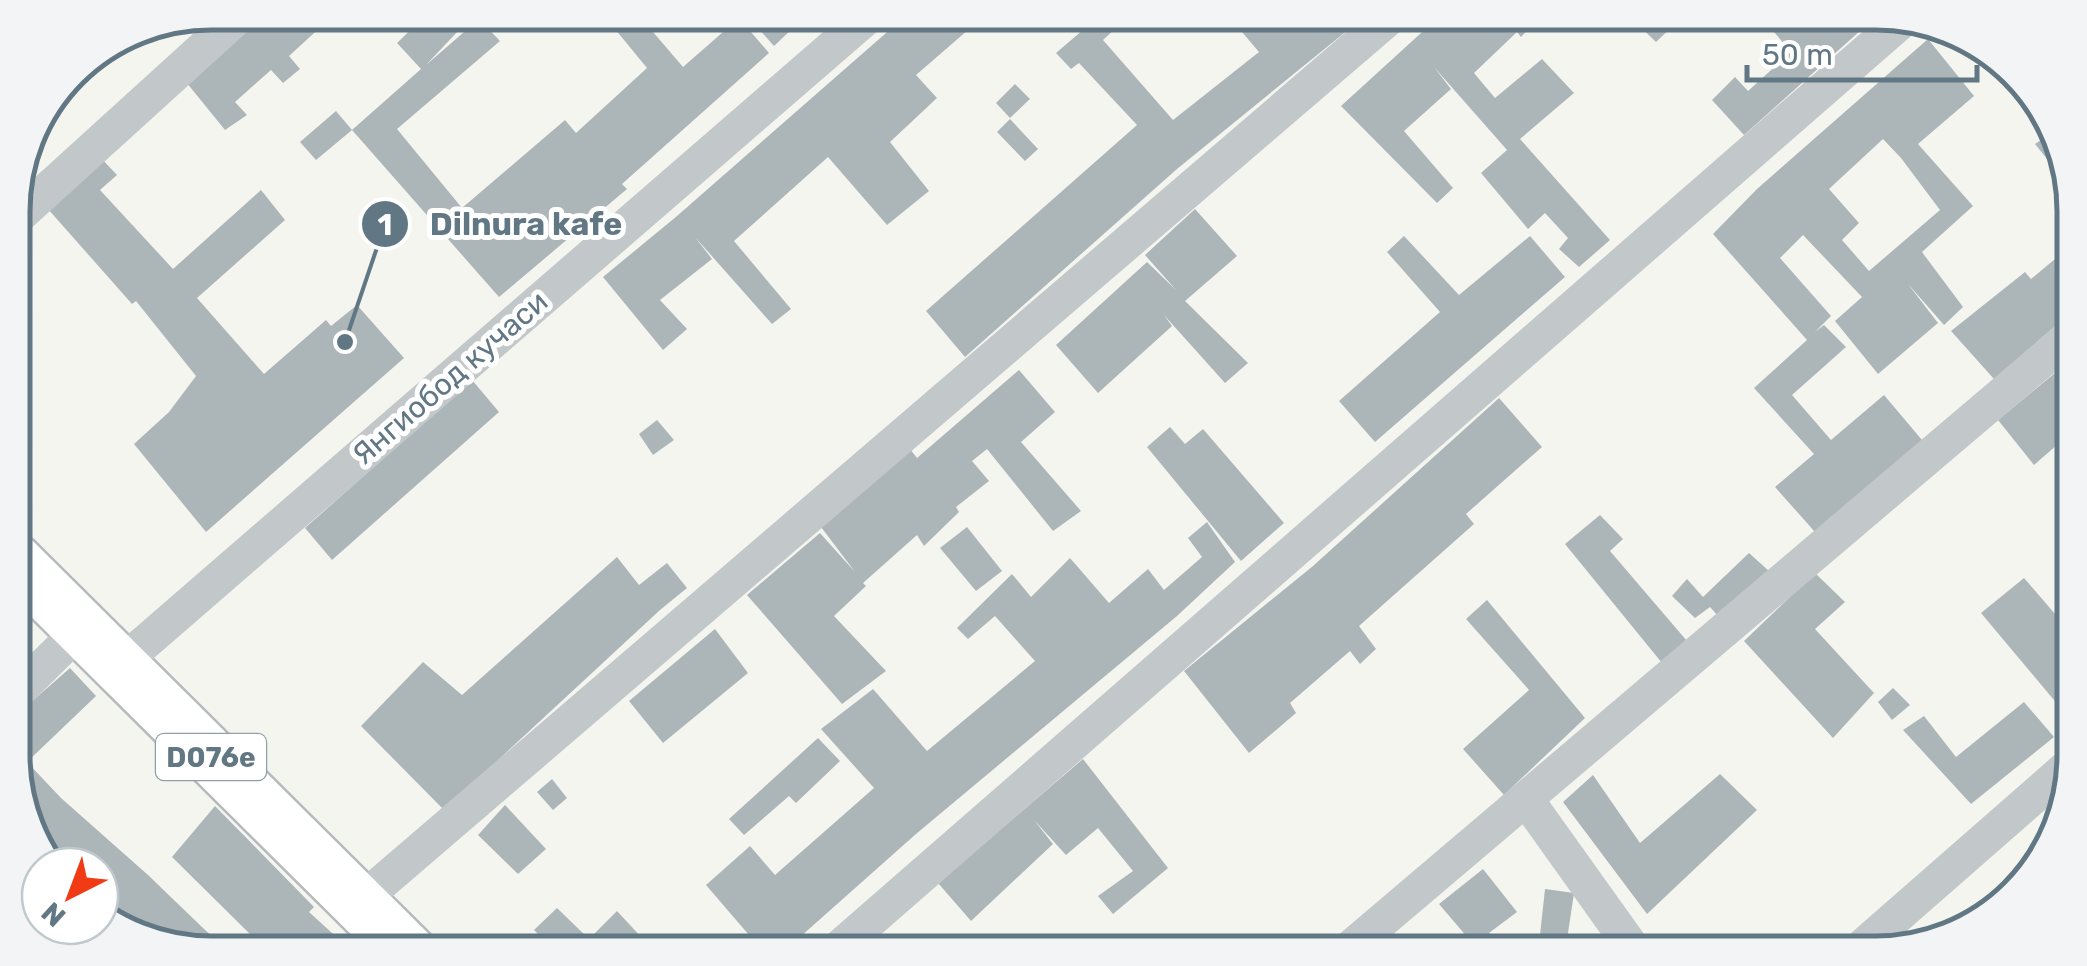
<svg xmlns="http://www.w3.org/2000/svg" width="2087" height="966" font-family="Rubik,sans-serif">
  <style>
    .building { fill: #acb6b9; fill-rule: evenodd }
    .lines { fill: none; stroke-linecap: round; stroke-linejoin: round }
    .primary-casing { stroke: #b5babd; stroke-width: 60 }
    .street { stroke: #c2c7c9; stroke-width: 35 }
    .primary { stroke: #fff; stroke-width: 55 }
    .labels { text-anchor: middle; stroke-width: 10; stroke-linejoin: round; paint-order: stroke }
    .shield { fill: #fff; stroke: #90a0a9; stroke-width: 2.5 }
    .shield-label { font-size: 28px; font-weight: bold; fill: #617784 }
    .street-label { font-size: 30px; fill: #617784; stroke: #fff }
    .rim { fill: none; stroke: #617784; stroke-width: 5 }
    .leader { fill: none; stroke: #617784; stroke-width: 4 }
    .callout-dot { fill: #617784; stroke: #fff; stroke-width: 4 }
    .mark-label { font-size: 30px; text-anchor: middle; font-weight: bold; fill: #fff }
    .callout-label { font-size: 32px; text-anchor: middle; font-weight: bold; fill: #617784; stroke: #fff; stroke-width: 10; stroke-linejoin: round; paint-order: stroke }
  </style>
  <rect width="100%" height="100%" fill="#f5f5f0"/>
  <g class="building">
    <polygon points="256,12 337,12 289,56 300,69 283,83 271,70 235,102 247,115 225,130 182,77"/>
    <polygon points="429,12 476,12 426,65 479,19 500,41 397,129 462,208 565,120 576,133 647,68 601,12 636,12 683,67 739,18 769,53 622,184 627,189 499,297 352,130 421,69 397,43"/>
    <polygon points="744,12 810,12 774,46"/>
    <polygon points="910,12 979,12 983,17 916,75 937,98 890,142 929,191 887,225 828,157 734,241 791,309 772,324 695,237 712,259 660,300 687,329 663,350 603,277 677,216"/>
    <polygon points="1104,12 1133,12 1103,40 1173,120 1259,52 1225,12 1370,12 1177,169 965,357 926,311 1137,125 1079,63 1071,69 1056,53"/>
    <polygon points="1444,12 1545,12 1521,37 1517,32 1474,73 1495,98 1542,59 1574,93 1520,139 1610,240 1579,267 1559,249 1568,238 1545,213 1528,229 1481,173 1507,150 1434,67 1451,89 1404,131 1453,188 1437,203 1341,106"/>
    <polygon points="1625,12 1662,12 1675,24 1656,42"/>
    <polygon points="1757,12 1787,12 1796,23 1808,12 1880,13 1744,135 1712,100 1735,77 1748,91 1791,52"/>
    <path d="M1928,39L1974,96L1918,144L1973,206L1922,252L1963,307L1944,325L1908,284L1938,323L1878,374L1835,321L1862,297L1803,235L1780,258L1831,316L1815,332L1824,325L1846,347L1792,395L1831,440L1884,395L1922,440L1815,532L1775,487L1814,454L1754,388L1807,340L1713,234L1757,189ZM1883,139L1901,158L1940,210L1869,271L1842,240L1859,223L1829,189Z"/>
    <polygon points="1015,84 1030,99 1010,118 996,103"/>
    <polygon points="336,111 352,130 316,160 300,142"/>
    <polygon points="1010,119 1038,149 1025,161 997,132"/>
    <polygon points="2051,133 2073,185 2073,191 2035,144"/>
    <polygon points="101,158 117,175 100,190 173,269 261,190 285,220 197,298 264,374 326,320 331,326 357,305 404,358 206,532 134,444 169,412 196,376 136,301 132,304 40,200"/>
    <polygon points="1195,209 1237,256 1185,301 1248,363 1225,383 1164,315 1172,326 1098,393 1056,345 1147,262 1176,290 1145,255"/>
    <polygon points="1404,236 1459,295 1530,236 1565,277 1375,442 1339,401 1440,312 1387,252"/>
    <polygon points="2073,244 2073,311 1994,379 1951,331 2025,272 2031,279"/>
    <polygon points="2073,358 2073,431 2034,465 1998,420"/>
    <polygon points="1019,370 1055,412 1021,442 1081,511 1053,531 987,449 972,461 989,481 956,507 959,512 924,546 917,535 863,583 866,586 834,616 886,671 842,704 747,595 820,533 855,572 818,523 910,449 917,458"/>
    <polygon points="472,380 499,412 332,560 305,528"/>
    <polygon points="1499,398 1542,447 1466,514 1474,524 1359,626 1376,649 1360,664 1350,651 1290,703 1296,713 1249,753 1184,671 1313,566"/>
    <polygon points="657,420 674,440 653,455 639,434"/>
    <polygon points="1170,427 1185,444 1203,429 1284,523 1241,561 1147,447"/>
    <polygon points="1600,515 1623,539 1610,551 1687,641 1662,663 1565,544"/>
    <polygon points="1207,522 1235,562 1177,616 916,834 782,953 729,953 749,935 706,885 750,846 775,875 874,788 821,729 873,689 927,751 1035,661 995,616 968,639 957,628 1012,574 1031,597 1070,558 1109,603 1148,569 1164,590 1202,557 1188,538"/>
    <polygon points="967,527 1002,571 976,591 940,548"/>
    <polygon points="1749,553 1769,571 1719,617 1710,607 1695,618 1672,596 1687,579 1703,597"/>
    <polygon points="617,557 639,585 667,563 687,588 660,610 444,810 361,726 423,662 462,695"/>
    <polygon points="1815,573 1845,602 1815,629 1874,693 1833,738 1744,641"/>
    <polygon points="2024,578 2074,636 2074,724 1981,613"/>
    <polygon points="1487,600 1585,718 1504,795 1463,749 1529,690 1466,619"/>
    <polygon points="14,604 32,628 15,640 28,656 14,668"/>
    <polygon points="715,629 748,673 663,743 629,701"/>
    <polygon points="70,668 96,696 27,762 61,798 148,875 229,953 211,954 146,940 100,897 100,866 68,866 37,837 14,781 14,717"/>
    <polygon points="1893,688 1910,705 1892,720 1878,702"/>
    <polygon points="2024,702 2054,737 1971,804 1903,730 1924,716 1956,757"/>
    <polygon points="818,738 840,761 796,803 789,796 744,835 729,819"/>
    <polygon points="1083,759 1168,868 1113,914 1098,896 1133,871 1098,828 1066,855 1034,820 1053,844 971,921 938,883"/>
    <polygon points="1720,774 1757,810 1647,914 1563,802 1593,775 1640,843"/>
    <polygon points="552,779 567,798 553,810 537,792"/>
    <polygon points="505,805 546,849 518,874 478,835"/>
    <polygon points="215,806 314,907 309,912 354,953 237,953 253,937 172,857"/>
    <polygon points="1483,869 1517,912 1489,933 1507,953 1464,953 1474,945 1439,904"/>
    <polygon points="1545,889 1574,893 1565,953 1538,953"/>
    <polygon points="557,908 589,939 573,953 557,953 534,930"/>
    <polygon points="617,911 656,953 603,953 589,939"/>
  </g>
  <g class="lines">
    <defs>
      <polyline id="primary" points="14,561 409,953"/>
    </defs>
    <use href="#primary" class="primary-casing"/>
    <g class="street">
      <polyline points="13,221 243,12"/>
      <polyline points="118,666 873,12"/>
      <polyline points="14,695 82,628"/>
      <polyline points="1526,799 1636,953"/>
      <polyline points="358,903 1396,12"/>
      <polyline points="833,953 1905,18"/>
      <polyline points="1344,953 2073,334"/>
      <polyline points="1855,953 2073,762"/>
    </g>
    <use href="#primary" class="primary"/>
  </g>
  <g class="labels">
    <rect class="shield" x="156" y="734" width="110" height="46" rx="8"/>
    <g class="shield-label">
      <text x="211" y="767">D076e</text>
    </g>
    <g class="street-label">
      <text transform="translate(450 378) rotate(-41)" y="10">Янгиобод кучаси</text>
    </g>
  </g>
  <path d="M0 0H2087V966H0ZM211 30H1876A181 181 0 0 1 2057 211V755A181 181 0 0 1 1876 936H211A181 181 0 0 1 30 755V211A181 181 0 0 1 211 30Z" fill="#f2f4f5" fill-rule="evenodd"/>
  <path class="rim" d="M211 30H1876A181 181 0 0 1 2057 211V755A181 181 0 0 1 1876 936H211A181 181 0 0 1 30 755V211A181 181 0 0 1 211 30Z"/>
  <path class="leader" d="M345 342L385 224"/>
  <g class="callout-dot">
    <circle cx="345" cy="342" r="10"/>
    <circle cx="385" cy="224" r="25"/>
  </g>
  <g class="mark-label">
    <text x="385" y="235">1</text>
  </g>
  <g class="callout-label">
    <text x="526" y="235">Dilnura kafe</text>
  </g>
  <g transform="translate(70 896) rotate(222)"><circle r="48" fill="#ffffff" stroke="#c0c9ce" stroke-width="2.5"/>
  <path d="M0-8L18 38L0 25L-18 38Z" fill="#f13b15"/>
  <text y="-15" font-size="28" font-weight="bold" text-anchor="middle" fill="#617784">N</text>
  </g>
  <path d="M1747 65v15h230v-15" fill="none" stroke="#617784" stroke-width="5"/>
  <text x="1762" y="65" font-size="30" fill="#617784" stroke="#ffffff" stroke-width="8" paint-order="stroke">50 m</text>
</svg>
